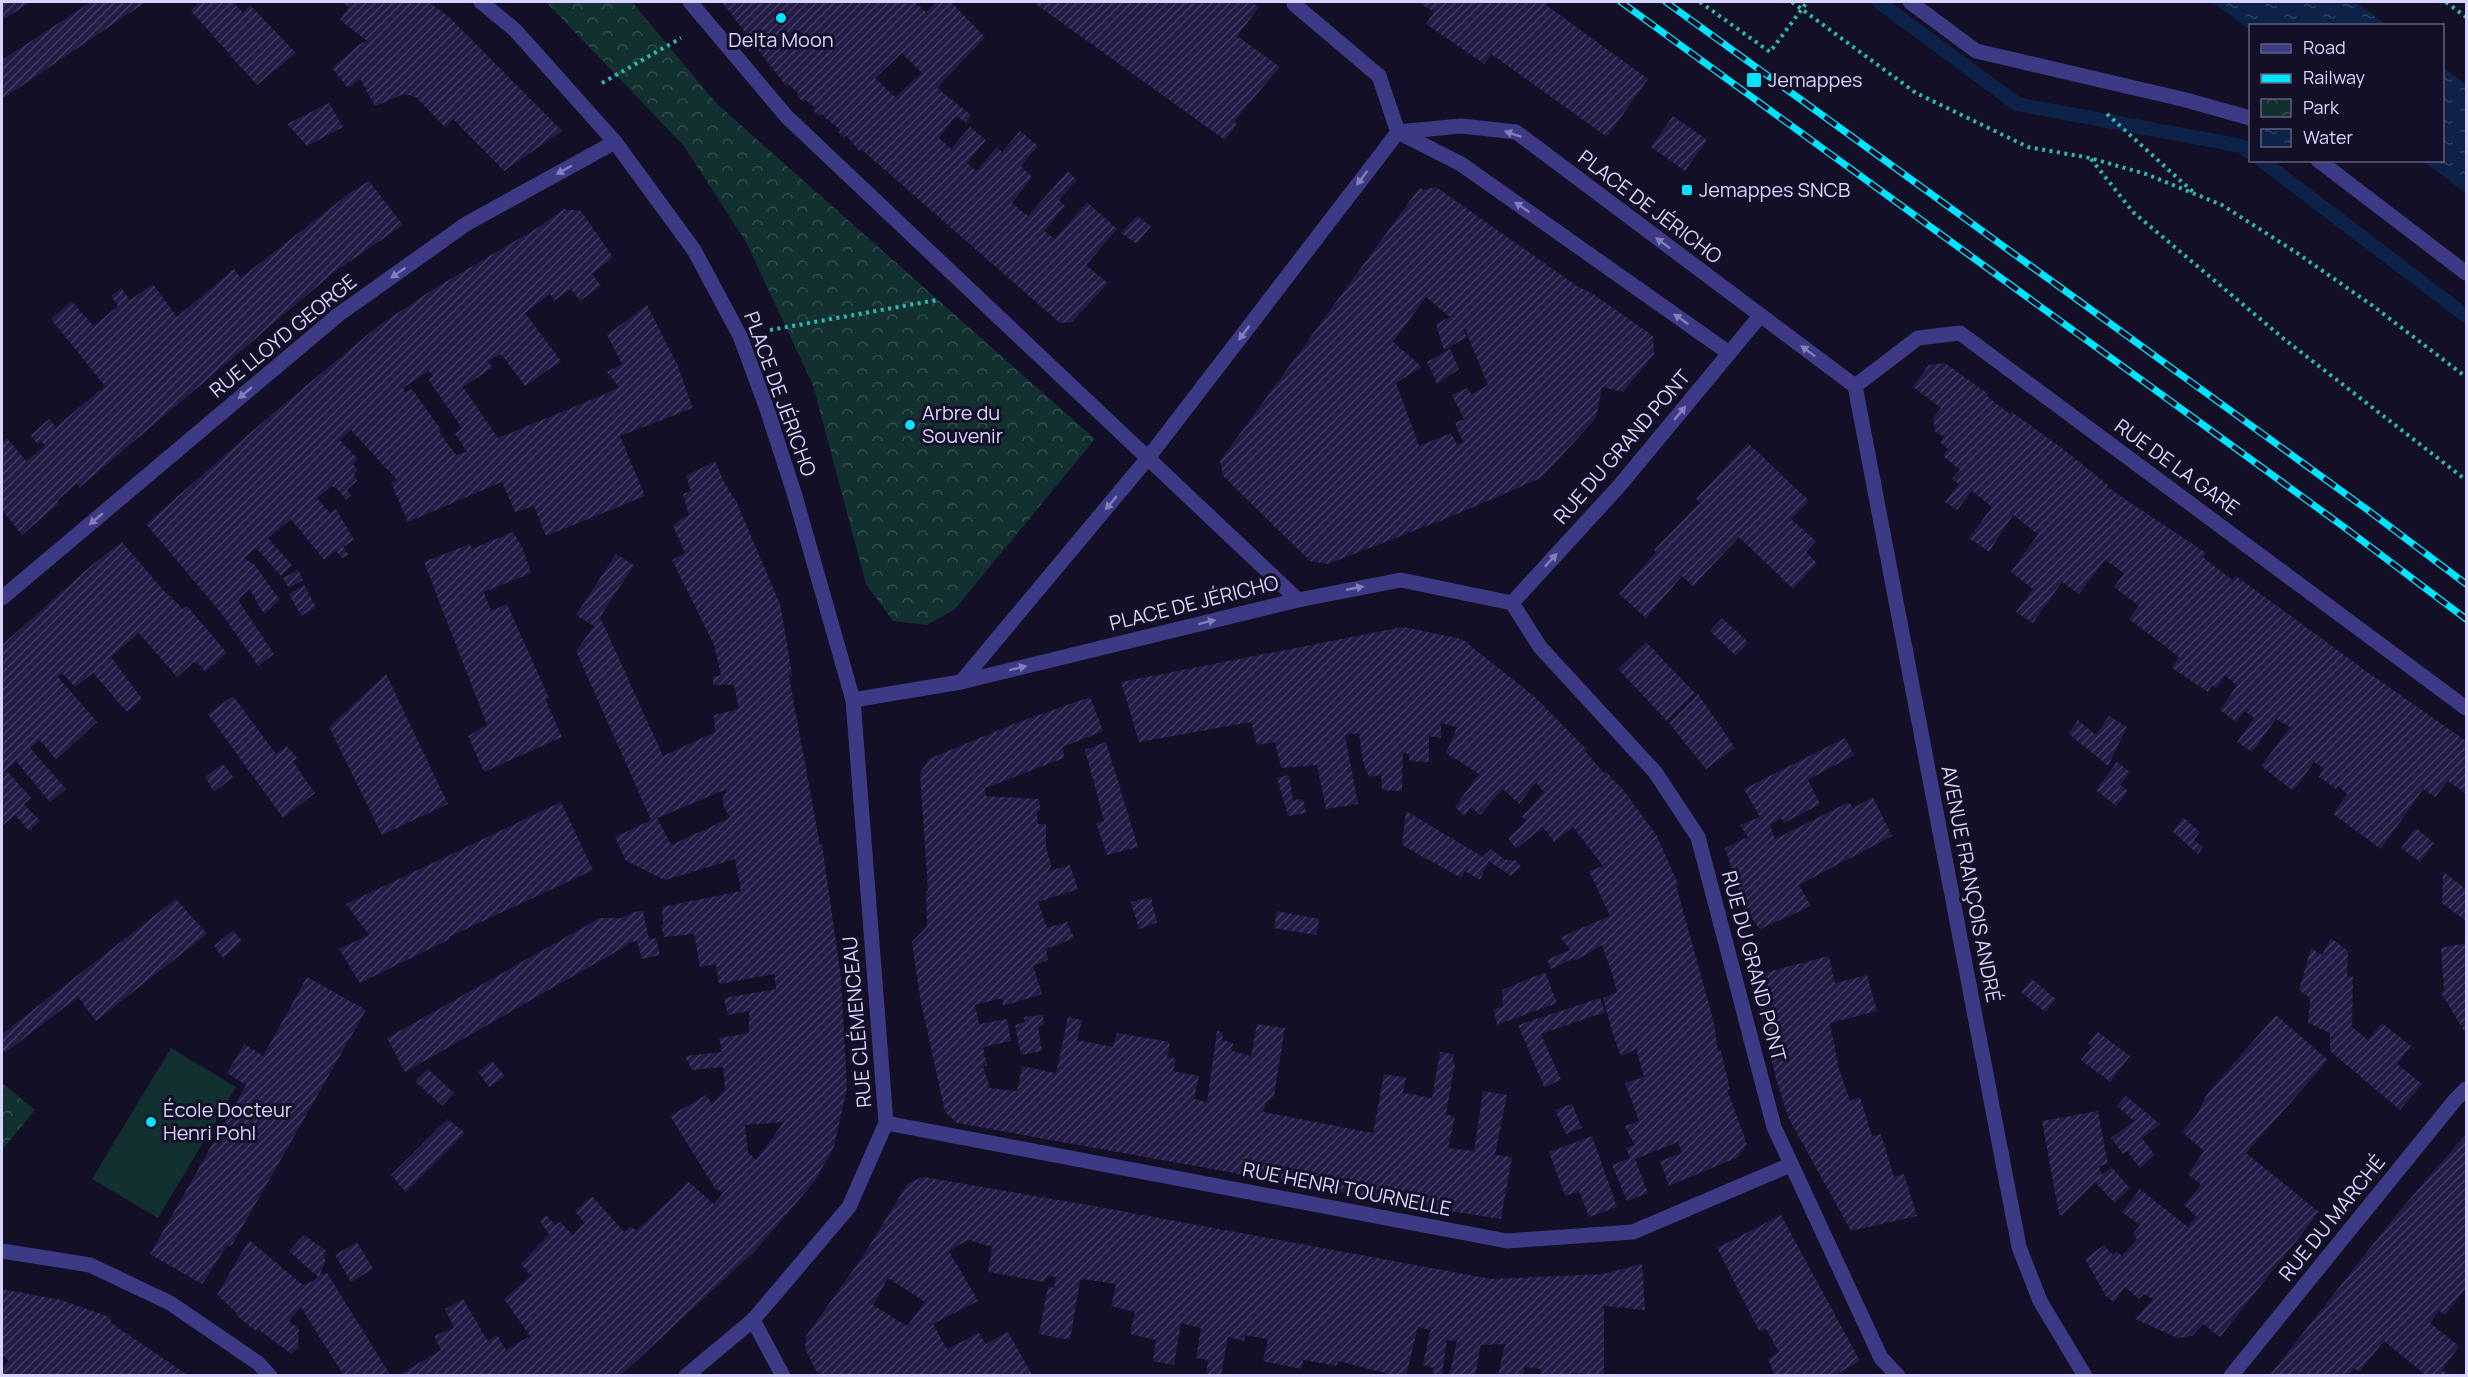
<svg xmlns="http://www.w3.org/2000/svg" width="2468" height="1377" font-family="Manrope,sans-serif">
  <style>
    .park { fill: url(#park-crowns) }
    .pitch { fill: #12302f }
    .water { fill: url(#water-ripples) }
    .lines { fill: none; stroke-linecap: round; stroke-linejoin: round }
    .stream { stroke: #0c2248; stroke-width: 14 }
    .building { fill: url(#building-hatch); fill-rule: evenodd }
    .path { stroke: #2fb8b0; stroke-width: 4; stroke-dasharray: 3 4.5; stroke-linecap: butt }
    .minor { stroke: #3d3a85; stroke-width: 15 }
    .rail-casing { stroke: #00e5ff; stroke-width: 7 }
    .rail { stroke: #130f26; stroke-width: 4.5; stroke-dasharray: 14; stroke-linecap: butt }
    .oneway { fill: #837fbc }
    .poi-dot { fill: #00e5ff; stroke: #130f26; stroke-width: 2 }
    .labels { text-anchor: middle; stroke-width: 6; stroke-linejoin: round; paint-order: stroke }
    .poi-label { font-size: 20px; fill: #d9d4ff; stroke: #130f26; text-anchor: start }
    .street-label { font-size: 20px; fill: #d9d4ff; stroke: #130f26 }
  </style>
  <defs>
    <pattern id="park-crowns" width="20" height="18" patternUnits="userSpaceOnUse" patternTransform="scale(1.5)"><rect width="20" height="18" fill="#12302f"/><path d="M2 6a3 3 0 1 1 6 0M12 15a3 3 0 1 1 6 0" fill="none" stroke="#344d4e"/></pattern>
    <pattern id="water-ripples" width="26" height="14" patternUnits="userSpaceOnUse" patternTransform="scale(1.5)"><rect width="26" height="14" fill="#0c2248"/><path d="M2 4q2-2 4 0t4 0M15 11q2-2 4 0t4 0" fill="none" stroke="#2f4163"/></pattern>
    <pattern id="building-hatch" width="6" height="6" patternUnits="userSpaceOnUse" patternTransform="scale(1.5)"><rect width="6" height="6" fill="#241b47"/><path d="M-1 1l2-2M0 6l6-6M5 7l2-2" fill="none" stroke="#433b63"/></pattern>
  </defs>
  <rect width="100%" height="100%" fill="#130f26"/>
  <g class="park">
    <polygon points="546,2 632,2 717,104 1095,439 955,609 927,625 893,621 866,584 813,385 746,242 684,146"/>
    <polygon points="2,1083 35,1110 2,1150"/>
  </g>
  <polygon class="pitch" points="171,1048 236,1087 158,1218 92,1179"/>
  <g class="water">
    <polygon points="2212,2 2356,2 2387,25 2250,26 2250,30"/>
    <polygon points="2443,67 2466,85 2466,193 2423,161 2442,160"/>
  </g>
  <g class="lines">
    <g class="stream">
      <polyline points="1879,2 2017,104 2242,146 2250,153"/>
      <polyline points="2261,160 2466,316"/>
    </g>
  </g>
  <g class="building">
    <polygon points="2,2 31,2 2,20"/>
    <polygon points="91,2 146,2 2,99 2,60"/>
    <polygon points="199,2 233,2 243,13 250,5 296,53 257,85 191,11"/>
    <polygon points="341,2 429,2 449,17 562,131 504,171 453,119 445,127 416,97 404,94 375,106 360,79 348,88 332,68 360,44 367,41 340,20 349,7"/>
    <path d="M722,2H914L926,12L936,2H951L985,37L937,88L971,115L966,123L956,116L939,138L951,149L970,127L986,140L967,163L976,171L997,147L1002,152L1020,131L1038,146L1021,166L1032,177L1012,203L1028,216L1068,171L1077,180L1059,200L1065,206L1044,231L1055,239L1087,202L1088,203L1117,229L1086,265L1108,283L1072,322L1060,323L900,183L861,149L859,151L846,135L844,137L839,133L840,130L821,114L819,116L813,110L816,108L805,100L803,102L797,96L799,94L788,84L786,86ZM902,53L922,73L895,97L875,78Z"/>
    <polygon points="1033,2 1251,2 1259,7 1237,36 1280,67 1244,109 1234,122 1237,124 1225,140"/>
    <polygon points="1418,2 1548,2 1546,5 1648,79 1607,137 1491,54 1484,64 1426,24 1434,12"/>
    <polygon points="329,103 343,127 307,146 287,124"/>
    <polygon points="1673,116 1707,140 1685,171 1651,147"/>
    <polygon points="369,181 403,225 333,273 80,487 76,484 57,501 59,503 22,535 2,510 2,442 7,438 26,461 45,446 41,441 37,444 31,435 49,419 56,427 105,386 51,319 71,301 94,326 118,306 111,296 121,288 130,300 153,284 177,317 234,269 241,278 351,192"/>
    <path d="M1420,187L1423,190L1436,187L1577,286L1593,294L1653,336L1654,354L1623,392L1602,387L1596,418L1541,478L1450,517L1328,564L1310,561L1223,476L1220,461ZM1426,297L1450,317L1436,324L1444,350L1467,337L1463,330L1465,329L1488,385L1471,394L1467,388L1452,395L1464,419L1455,423L1463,442L1457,445L1451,433L1419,446L1396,383L1422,367L1393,342Z"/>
    <path d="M564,209L581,211L613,257L592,274L601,286L580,301L571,289L554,301L550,294L525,313L561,361L525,386L501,354L488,361L492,368L463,387L498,438L605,394L619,387L607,372L622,364L607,335L647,305L677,364L693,408L620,436L645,496L546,536L534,506L515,512L502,482L408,522L391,483L397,480L351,430L340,440L358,459L353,464L358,470L354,473L357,481L347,490L351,495L346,500L337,489L332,486L317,498L330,513L336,509L354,540L343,547L349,555L342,558L336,551L324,560L291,519L268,538L292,565L281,576L256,548L244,558L254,564L280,600L264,614L249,589L238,600L274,654L258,666L222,614L146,524L272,414L378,326L435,288L539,227ZM429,371L433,376L428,379L462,428L455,434L467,452L456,455L439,432L441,430L412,389L406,392L403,388Z"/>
    <polygon points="1137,216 1151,226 1137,244 1121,233"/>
    <polygon points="1450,349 1459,369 1437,384 1427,362"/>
    <polygon points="1945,363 1988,394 1987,396 2010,414 2012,412 2063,449 2108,485 2107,487 2206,553 2203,557 2232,580 2236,576 2366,671 2466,741 2466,794 2448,781 2435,797 2423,789 2381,849 2333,814 2347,794 2338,786 2336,789 2319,777 2323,768 2314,762 2293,791 2261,766 2290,727 2276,719 2252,752 2237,742 2254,718 2245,711 2236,722 2220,710 2237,685 2225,676 2216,688 2212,685 2208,692 2172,668 2179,657 2129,619 2139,606 2114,587 2124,573 2105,560 2079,594 2062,582 2033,623 2016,612 2033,589 2011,572 2038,534 2013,515 1989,552 1969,538 1992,507 1972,491 1957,510 1945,502 1959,484 1952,479 1960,470 1943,456 1948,449 1940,442 1944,437 1935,431 1933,418 1941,408 1913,387 1929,365"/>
    <polygon points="1748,443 1809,501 1791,519 1816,541 1806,552 1817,563 1793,589 1739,537 1693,586 1682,576 1646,618 1619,594 1656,552 1654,550 1700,502 1696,499"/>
    <path d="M715,461L724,482L736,501L780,604L785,632L792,675H789L794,704L820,845L822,844L841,978L847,1088L834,1147L814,1182L756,1250L620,1376H404L402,1373L441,1350L434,1336L454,1328L445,1309L463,1299L488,1341L497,1335L506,1350L530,1336L504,1299L531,1276L521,1264L549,1234L540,1221L546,1215L555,1225L560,1222L573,1235L584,1223L575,1211L592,1196L624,1232L631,1226L636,1231L689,1182L714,1204L723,1193L715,1188L670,1116L706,1095L712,1104L725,1090L723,1067L692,1070L685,1056L722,1052L719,1038L749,1033V1011L728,1015L724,998L776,989L774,974L719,984L716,964L700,967L694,934L664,937L661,926L663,925L662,907L741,891L735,859L665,880L626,861L615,837L651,820L576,651L594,626L576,615L616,554L634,565L600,617L663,756L715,732L714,715L739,709L734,685H713V677L721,675L714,645L672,560L685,553L673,526L682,518L689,515L683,494L691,491L686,476ZM727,789L722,800L725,810L730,816L726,820L671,845L657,818ZM784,1122L756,1160L748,1152L745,1125Z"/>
    <polygon points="513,532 522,547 531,573 484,592 491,611 507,604 549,698 546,699 547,703 562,737 484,772 468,736 487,725 424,562 470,544 472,549"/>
    <polygon points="122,542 164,591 183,609 187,606 227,653 205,672 200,665 194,662 177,677 139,633 111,657 142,699 127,712 93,673 75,687 62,673 58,677 97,722 56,760 40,740 30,748 66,789 50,802 16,761 6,770 31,798 24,804 40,821 29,831 15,815 2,826 2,645 93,564"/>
    <polygon points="298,570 303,580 289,588 283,578"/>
    <polygon points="304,585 316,607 301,616 289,594"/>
    <polygon points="1722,618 1748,642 1736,656 1710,631"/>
    <polygon points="1403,627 1462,639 1535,697 1586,749 1585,751 1604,773 1606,772 1624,791 1657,836 1678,884 1676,885 1714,1023 1718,1051 1721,1051 1730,1089 1727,1090 1747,1144 1738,1157 1669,1186 1660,1161 1682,1153 1678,1142 1635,1159 1648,1193 1627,1201 1612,1165 1630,1158 1626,1148 1635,1145 1625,1126 1639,1121 1625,1083 1644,1077 1636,1049 1621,1056 1613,1035 1603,998 1617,992 1613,977 1602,945 1575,961 1574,958 1551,969 1547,960 1570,950 1561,937 1610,916 1589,871 1603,866 1573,827 1554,842 1543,827 1516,849 1508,838 1526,821 1522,817 1544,792 1536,782 1519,804 1503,789 1480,815 1471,807 1465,816 1455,807 1479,774 1446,753 1457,727 1441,723 1441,738 1429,736 1429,762 1409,761 1409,754 1403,753 1402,791 1382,790 1381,775 1369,777 1363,762 1359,733 1345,735 1358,804 1326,809 1317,765 1281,768 1275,742 1257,745 1251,722 1139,742 1121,682"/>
    <polygon points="1646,642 1695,693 1667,721 1618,669"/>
    <polygon points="386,674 448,804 382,835 329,727"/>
    <polygon points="1698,694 1735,748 1706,769 1669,723"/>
    <polygon points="233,696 276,754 287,746 297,758 293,762 315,793 283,818 208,714"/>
    <polygon points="1090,697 1103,731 1063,747 1064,758 985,788 986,796 1039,799 1040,810 1037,812 1038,824 1046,824 1046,846 1051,866 1049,871 1070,865 1078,889 1038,902 1047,928 1067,922 1074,938 1046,949 1048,960 1033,966 1042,994 1003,1006 1002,998 975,1005 979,1024 1007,1019 1011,1041 983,1047 987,1066 983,1066 990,1088 1017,1091 1022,1066 1056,1073 1068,1017 1082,1020 1077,1040 1113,1047 1117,1033 1170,1042 1167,1057 1176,1059 1173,1071 1199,1076 1194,1099 1207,1102 1217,1031 1223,1032 1222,1040 1233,1043 1232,1051 1251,1056 1257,1024 1285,1028 1274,1096 1266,1103 1263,1112 1373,1133 1384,1074 1406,1078 1403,1093 1432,1098 1440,1052 1454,1054 1452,1062 1455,1063 1446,1114 1455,1117 1448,1148 1474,1151 1483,1091 1507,1095 1495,1155 1512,1157 1501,1219 1412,1205 957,1123 945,1112 920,998 912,942 927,926 926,892 928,890 920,774 929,759 1016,723"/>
    <polygon points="2109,716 2127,727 2108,766 2069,734 2078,720 2096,735"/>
    <polygon points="1845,738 1854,755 1808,780 1820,804 1784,823 1781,818 1770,825 1775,839 1849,802 1853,808 1873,797 1892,836 1799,885 1811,906 1760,929 1746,911 1725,848 1748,837 1740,825 1760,817 1744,789"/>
    <polygon points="1106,742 1138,847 1107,855 1096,823 1104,821 1085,750"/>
    <polygon points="2117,762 2130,772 2120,785 2128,791 2116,806 2096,790"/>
    <polygon points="223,764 233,777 214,792 205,777"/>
    <polygon points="1289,775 1293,800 1303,799 1306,813 1288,816 1277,778"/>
    <polygon points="561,802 593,870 449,937 450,939 360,983 339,949 369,935 346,904"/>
    <polygon points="1406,811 1483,857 1491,849 1505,860 1515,860 1521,867 1511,876 1489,861 1480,880 1465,871 1461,878 1402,845"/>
    <polygon points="2183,817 2200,832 2194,840 2203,847 2198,854 2173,832"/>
    <polygon points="2416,828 2434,843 2420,862 2401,848"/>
    <polygon points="2443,872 2466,889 2466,921 2442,903"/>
    <polygon points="1151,897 1157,923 1139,929 1131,902"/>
    <polygon points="176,899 207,934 96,1021 78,997 5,1053 2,1049 2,1034"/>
    <polygon points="643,911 649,939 656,938 660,955 642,959 637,941 628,943 628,945 405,1072 387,1038 600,918 622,918 633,912"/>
    <polygon points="1277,911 1319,919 1316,935 1274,928"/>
    <polygon points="233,930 242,941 223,958 214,946"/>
    <polygon points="2331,938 2348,951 2347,976 2353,977 2352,1027 2368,1040 2382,1023 2411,1046 2397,1064 2422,1084 2400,1110 2330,1051 2330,1033 2308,1023 2310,998 2299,990 2311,948 2322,955"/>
    <polygon points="2466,943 2466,1034 2441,993 2444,991 2441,948"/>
    <polygon points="1829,956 1835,983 1867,975 1877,1011 1830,1023 1839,1069 1850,1101 1860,1097 1872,1136 1881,1134 1894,1177 1904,1174 1917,1216 1851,1231 1788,1117 1775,1075 1758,1000 1756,975"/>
    <polygon points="1545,972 1557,1003 1497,1025 1494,1009 1503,1007 1502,990"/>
    <polygon points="307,977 366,1010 232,1245 226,1247 202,1284 150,1254 246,1085 227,1073 244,1044 263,1056"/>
    <polygon points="2032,979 2056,999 2045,1012 2021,992"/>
    <polygon points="1600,998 1605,1012 1541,1034 1561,1080 1544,1087 1518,1025"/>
    <polygon points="1043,1015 1044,1025 1038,1027 1042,1051 1021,1055 1015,1025 1025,1022 1024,1017"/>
    <polygon points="2276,1015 2328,1060 2246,1153 2319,1212 2220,1337 2203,1324 2192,1336 2178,1338 2135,1319 2153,1299 2144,1294 2139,1299 2125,1287 2114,1302 2106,1296 2085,1259 2104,1245 2113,1255 2116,1251 2122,1256 2137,1239 2133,1234 2140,1225 2122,1212 2140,1189 2188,1227 2196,1216 2184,1205 2201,1185 2188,1174 2204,1151 2182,1132 2198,1113 2207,1094"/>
    <polygon points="2098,1032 2130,1056 2110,1082 2081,1060 2092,1046 2088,1044"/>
    <polygon points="492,1061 505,1076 489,1087 478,1072"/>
    <polygon points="428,1069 454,1093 442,1106 415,1081"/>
    <polygon points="2126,1096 2160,1124 2142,1138 2155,1155 2140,1168 2127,1151 2123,1154 2111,1138 2134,1121 2117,1106"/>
    <polygon points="1572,1104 1582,1128 1566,1134 1555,1110"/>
    <polygon points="2098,1111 2108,1164 2099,1166 2102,1175 2111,1167 2130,1188 2115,1203 2095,1182 2062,1215 2059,1215 2042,1121"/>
    <polygon points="448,1119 465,1133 406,1192 391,1175"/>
    <polygon points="2466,1134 2466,1288 2445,1315 2439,1311 2430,1323 2459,1346 2442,1370 2454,1376 2427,1376 2384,1341 2359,1372 2354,1368 2348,1376 2269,1376 2397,1214"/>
    <polygon points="1592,1136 1617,1207 1589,1217 1579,1191 1565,1196 1549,1152"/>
    <path d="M923,1177L1094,1206L1491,1279L1603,1274L1642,1264L1645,1310L1604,1306V1376H1581V1373L1540,1376L1541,1369L1525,1367L1523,1376H1498L1505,1344L1481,1345L1475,1376H1449L1457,1341L1447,1340L1442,1375L1432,1373L1433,1368L1423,1365L1430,1330L1418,1327L1406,1376H1397L1338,1361L1337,1366L1303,1360L1301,1369L1263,1361L1268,1339L1245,1335L1244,1341L1228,1337L1221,1376H1206L1208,1360L1196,1358L1201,1328L1181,1323L1174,1365L1153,1361L1156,1340L1130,1334L1135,1312L1111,1306L1116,1284L1083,1279L1080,1281L1070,1340L1039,1334L1048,1286L1054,1288L1056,1277L1047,1276L1045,1282L988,1272L992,1247L968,1240L949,1251L978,1301L933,1324L947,1349L979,1333L986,1344L1008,1332L1033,1376H819L805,1349L806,1336L861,1259L908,1183ZM888,1278L925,1302L907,1326L873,1305Z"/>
    <polygon points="1781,1215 1860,1361 1833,1376 1770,1376 1774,1373 1768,1359 1779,1352 1766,1329 1759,1331 1717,1248"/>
    <polygon points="304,1235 326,1251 323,1257 326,1260 320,1274 327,1273 391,1376 344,1376 301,1307 289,1321 299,1329 298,1348 291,1354 258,1329 256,1331 236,1315 237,1313 217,1295 249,1240 303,1285 313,1281 318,1277 289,1251"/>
    <polygon points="357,1242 373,1269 351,1282 335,1255"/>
    <polygon points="2,1289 61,1300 110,1317 111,1323 189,1376 2,1376 2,1368 9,1361 2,1355"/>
  </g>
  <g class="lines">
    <g class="path">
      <polyline points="1700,2 1770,52 1807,2"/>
      <polyline points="1792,2 1916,93 2028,147 2090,158 2146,174 2222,205 2297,253 2373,306 2466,377"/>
      <polyline points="2446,2 2466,17"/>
      <polyline points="602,83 681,38"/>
      <polyline points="2107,114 2193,192"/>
      <polyline points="2091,159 2133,212 2284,339 2466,480"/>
      <polyline points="770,330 937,300"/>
    </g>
    <g class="minor">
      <polyline points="481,2 515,30 615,142 694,250 740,336 767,409 795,496 853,700 886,1123 849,1207 753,1320 686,1376"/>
      <polyline points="690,2 787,117 1298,600"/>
      <polyline points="1910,2 1976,51 2186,100 2250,118"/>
      <polyline points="1294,4 1379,76 1398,132 1461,164 1729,353"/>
      <polyline points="2318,160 2466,273"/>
      <polyline points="1855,386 2019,1247 2040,1301 2085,1376"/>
      <polyline points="1855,386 1918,338 1960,333 2466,708"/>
      <polyline points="2,598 338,315 466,224 615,142"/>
      <polyline points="1512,603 1620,485 1760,316"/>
      <polyline points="961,682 1148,458 1398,132 1461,126 1516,132 1855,386"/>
      <polyline points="853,700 961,682 1298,600 1401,580 1512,603 1540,647 1655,772 1698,837 1774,1127 1881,1358 1898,1376"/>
      <polyline points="886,1123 1507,1241 1633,1232 1790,1165"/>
      <polyline points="2,1251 90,1265 170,1303 258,1363 270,1376"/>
      <polyline points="753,1320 783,1376"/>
      <polyline points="2231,1376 2455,1100 2466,1089"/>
    </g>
    <defs>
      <g id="rail">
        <polyline points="1621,2 2348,530 2466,619"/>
        <polyline points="1666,2 2365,508 2466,584"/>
      </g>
    </defs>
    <use href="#rail" class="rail-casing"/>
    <use href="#rail" class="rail"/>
  </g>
  <defs><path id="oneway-solid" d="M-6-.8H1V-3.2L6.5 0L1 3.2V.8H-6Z" transform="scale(1.5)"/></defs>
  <g class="oneway">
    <use href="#oneway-solid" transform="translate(1513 134) rotate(-161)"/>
    <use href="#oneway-solid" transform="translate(564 170) rotate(151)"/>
    <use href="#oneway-solid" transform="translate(1362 178) rotate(127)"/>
    <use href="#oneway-solid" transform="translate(1522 207) rotate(-145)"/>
    <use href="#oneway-solid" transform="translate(1663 243) rotate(-143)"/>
    <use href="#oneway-solid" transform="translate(398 273) rotate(145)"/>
    <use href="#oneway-solid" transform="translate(1681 319) rotate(-145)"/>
    <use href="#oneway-solid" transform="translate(1244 333) rotate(127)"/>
    <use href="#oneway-solid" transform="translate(1808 351) rotate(-143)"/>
    <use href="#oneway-solid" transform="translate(245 393) rotate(140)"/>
    <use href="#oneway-solid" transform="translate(1680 413) rotate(-50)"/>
    <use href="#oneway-solid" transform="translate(1111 503) rotate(130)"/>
    <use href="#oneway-solid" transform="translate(96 519) rotate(140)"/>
    <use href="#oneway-solid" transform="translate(1551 560) rotate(-47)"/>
    <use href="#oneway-solid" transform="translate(1355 588) rotate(-11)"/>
    <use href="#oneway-solid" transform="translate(1207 622) rotate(-14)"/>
    <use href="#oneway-solid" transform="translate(1018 668) rotate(-14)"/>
  </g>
  <g class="poi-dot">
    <circle cx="781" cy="18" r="6"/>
    <rect x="1746" y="72" width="16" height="16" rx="3"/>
    <rect x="1681" y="184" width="12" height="12" rx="3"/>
    <circle cx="910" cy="425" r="6"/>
    <circle cx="151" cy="1122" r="6"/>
  </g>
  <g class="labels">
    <g class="poi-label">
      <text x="781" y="47" text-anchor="middle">Delta Moon</text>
      <text x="1768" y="87">Jemappes</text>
      <text x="1699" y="197">Jemappes SNCB</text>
      <text x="922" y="420">Arbre du<tspan x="922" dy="23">Souvenir</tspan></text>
      <text x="163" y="1117">École Docteur<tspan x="163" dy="23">Henri Pohl</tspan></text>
    </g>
    <g class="street-label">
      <text transform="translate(1650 207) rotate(37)" y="7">PLACE DE JÉRICHO</text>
      <text transform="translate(283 336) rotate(-39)" y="7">RUE LLOYD GEORGE</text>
      <text transform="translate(780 394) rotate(70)" y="7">PLACE DE JÉRICHO</text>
      <text transform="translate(1622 447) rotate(-49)" y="7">RUE DU GRAND PONT</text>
      <text transform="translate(2177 467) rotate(36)" y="7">RUE DE LA GARE</text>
      <text transform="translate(1194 603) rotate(-14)" y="7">PLACE DE JÉRICHO</text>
      <text transform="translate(1971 884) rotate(79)" y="7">AVENUE FRANÇOIS ANDRÉ</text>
      <text transform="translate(1754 966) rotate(75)" y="7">RUE DU GRAND PONT</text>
      <text transform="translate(857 1022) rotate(-95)" y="7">RUE CLÉMENCEAU</text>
      <text transform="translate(1347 1189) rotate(11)" y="7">RUE HENRI TOURNELLE</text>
      <text transform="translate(2332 1218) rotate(-51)" y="7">RUE DU MARCHÉ</text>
    </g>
  </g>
  <rect width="2468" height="1377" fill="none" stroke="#d9d4ff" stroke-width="6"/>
  <rect x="2249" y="24" width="195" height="138" fill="#130f26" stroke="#625e7d" stroke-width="1.5"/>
  <rect x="2261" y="44" width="30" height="9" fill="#3d3a85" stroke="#625e7d" stroke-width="1.5"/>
  <text x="2303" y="54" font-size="18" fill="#d9d4ff">Road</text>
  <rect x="2261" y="74" width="30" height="9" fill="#00e5ff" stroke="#625e7d" stroke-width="1.5"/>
  <text x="2303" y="84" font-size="18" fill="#d9d4ff">Railway</text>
  <rect x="2261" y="99" width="30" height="18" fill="url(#park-crowns)" stroke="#625e7d" stroke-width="1.5"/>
  <text x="2303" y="114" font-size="18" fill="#d9d4ff">Park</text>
  <rect x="2261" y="129" width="30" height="18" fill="url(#water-ripples)" stroke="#625e7d" stroke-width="1.5"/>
  <text x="2303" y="144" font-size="18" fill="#d9d4ff">Water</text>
</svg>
